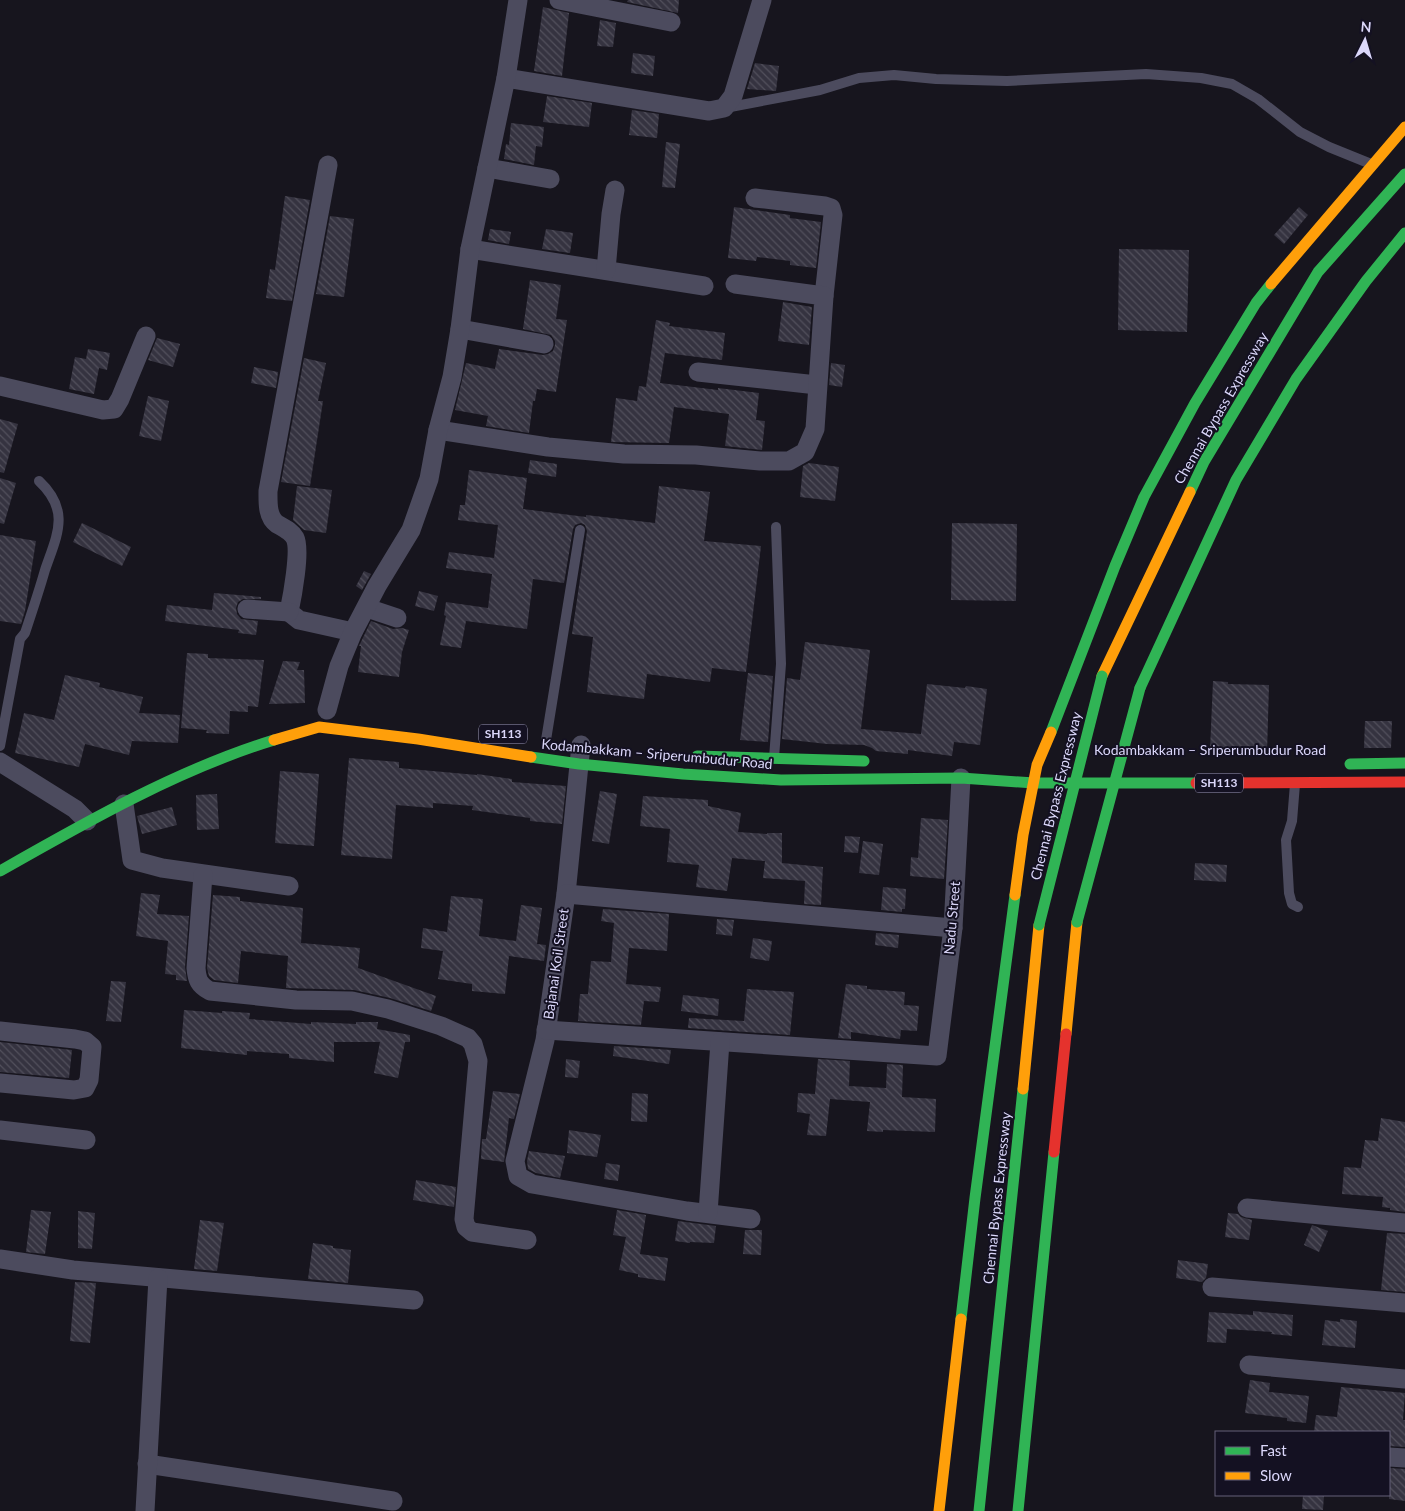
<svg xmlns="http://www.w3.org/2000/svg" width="1405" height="1511" font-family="Lato,sans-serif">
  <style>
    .building { fill: url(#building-back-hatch) }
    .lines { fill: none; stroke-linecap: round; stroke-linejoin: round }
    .lane { stroke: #4c4b5e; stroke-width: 10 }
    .street { stroke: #4c4b5e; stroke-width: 19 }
    .fast { stroke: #30b455; stroke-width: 11 }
    .slow { stroke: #ff9f0a; stroke-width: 11 }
    .jam { stroke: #e5322d; stroke-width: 11 }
    .fast-bridge { stroke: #30b455; stroke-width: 11 }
    .labels { text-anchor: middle; stroke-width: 4; stroke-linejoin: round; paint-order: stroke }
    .shield { fill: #141122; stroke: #9f9cb9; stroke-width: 1 }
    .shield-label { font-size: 12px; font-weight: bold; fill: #dbd7fa }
    .street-label { font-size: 14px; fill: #dbd7fa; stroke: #141122 }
  </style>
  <defs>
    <pattern id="building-back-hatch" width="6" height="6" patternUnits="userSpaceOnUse" patternTransform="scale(1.25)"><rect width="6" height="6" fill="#353340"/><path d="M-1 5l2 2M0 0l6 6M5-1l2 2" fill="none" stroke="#52505c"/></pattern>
  </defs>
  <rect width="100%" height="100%" fill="#17151e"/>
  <g class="building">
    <polygon points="628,0 679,0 678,13 627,2"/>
    <polygon points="543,7 569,13 562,76 534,71"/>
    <polygon points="600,20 616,23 613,47 597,46"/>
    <polygon points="633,53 655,56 653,76 631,73"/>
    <polygon points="755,63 779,66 776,91 747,89"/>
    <polygon points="547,96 592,103 589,127 543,122"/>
    <polygon points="632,110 659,114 657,138 629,135"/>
    <polygon points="511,123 544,127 542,147 536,146 534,165 504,159 506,144 509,145"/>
    <polygon points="666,142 680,144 675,188 662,187"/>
    <polygon points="285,196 310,200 292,301 266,298 270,269 275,270"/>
    <polygon points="734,207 790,215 790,218 821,222 816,268 790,265 790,261 757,257 756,261 728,258"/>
    <polygon points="1299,207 1308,215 1284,244 1274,235"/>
    <polygon points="330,216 354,219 344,297 316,294"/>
    <polygon points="490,229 511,232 509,244 488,240"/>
    <polygon points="546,229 573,233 570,253 542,249"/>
    <polygon points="1119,249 1189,250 1187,332 1118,330"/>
    <polygon points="530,280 561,285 556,319 567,320 556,392 537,389 535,401 533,401 529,433 486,426 488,416 455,410 466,363 495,369 499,349 543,355 548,354 553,351 555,345 555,341 551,335 523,329"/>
    <polygon points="783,302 812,307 809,345 778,341"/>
    <polygon points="656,320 670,323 669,326 725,333 722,360 665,353 660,383 718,390 718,388 759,393 756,420 765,421 762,450 725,446 729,414 674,407 669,443 611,442 616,398 637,401 639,386 646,387"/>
    <polygon points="157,338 180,344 173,367 148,360"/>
    <polygon points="88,349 110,353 107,370 99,368 94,394 69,389 75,357 86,359"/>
    <polygon points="304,358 326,363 318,401 323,401 310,486 281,482"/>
    <polygon points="831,363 845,365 842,387 829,385"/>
    <polygon points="254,367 278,372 276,388 251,383"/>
    <polygon points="148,396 169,401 161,441 139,436"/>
    <polygon points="0,419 18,424 4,473 0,472"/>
    <polygon points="530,460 557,464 556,477 528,473"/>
    <polygon points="809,463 839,467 835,501 800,497 803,466"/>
    <polygon points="469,470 527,478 523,509 586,517 586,515 655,523 659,486 710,492 704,541 761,546 746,672 712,668 710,682 647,674 644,699 587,692 593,637 572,634 587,531 585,525 581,523 575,525 573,529 564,583 533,579 527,629 466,621 461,648 440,645 446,616 444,615 446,602 488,608 492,574 446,568 449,552 494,558 498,525 458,520 460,505 465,505"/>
    <polygon points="0,478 16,483 4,524 0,523"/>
    <polygon points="297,486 332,490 326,533 304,530 293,520"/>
    <polygon points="82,523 131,547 122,566 73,542"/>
    <polygon points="952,523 1017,524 1016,601 951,600"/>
    <polygon points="0,535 36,541 25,611 21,624 0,621"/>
    <polygon points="364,571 371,574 362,590 356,586"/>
    <polygon points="419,591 438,596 434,611 415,606"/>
    <polygon points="214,593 261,597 261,599 243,599 238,602 236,608 237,614 241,619 258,621 256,635 238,633 239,630 165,621 167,605 212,610"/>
    <polygon points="371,621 393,629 402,628 409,630 402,652 399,677 358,672 361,646 359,646"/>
    <polygon points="805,642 870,650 861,729 921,734 927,684 965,688 966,686 987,689 980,745 954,742 952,756 908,750 908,754 876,751 872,748 864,745 827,744 782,739 787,678 800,680"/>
    <polygon points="187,653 208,654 208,658 264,660 258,707 248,706 248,712 230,711 229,734 206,733 207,730 181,728"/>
    <polygon points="283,661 300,662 297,670 304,670 305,703 269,704"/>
    <polygon points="748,673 773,676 768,742 740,740"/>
    <polygon points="65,675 100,683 99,687 143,697 139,713 180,715 178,743 132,741 129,755 85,744 79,767 15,753 24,713 54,720"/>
    <polygon points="1213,681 1228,682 1228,684 1269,685 1267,753 1210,750"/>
    <polygon points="1365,721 1392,721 1391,748 1364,748"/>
    <polygon points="349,758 399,762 399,768 477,775 477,774 512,779 512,782 566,786 562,824 530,821 530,818 472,810 473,806 433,803 433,808 396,805 392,859 341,855"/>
    <polygon points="280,771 319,774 314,846 275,843"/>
    <polygon points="600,791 617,794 609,844 592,841"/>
    <polygon points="217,794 219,829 197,830 196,795"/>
    <polygon points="643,796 708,800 708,806 741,813 738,832 767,834 767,833 782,833 782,863 823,867 821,905 804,904 805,881 763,878 765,861 732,858 727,891 696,887 699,865 667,862 670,829 640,826"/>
    <polygon points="172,807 177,825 142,834 137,816"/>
    <polygon points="921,818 948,820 944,879 910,876 911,857 918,858"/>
    <polygon points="845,836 860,837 858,853 844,852"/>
    <polygon points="863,841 883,844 879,875 859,873"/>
    <polygon points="1195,863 1227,865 1226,882 1194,880"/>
    <polygon points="883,887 906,889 905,909 902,909 902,912 881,910"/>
    <polygon points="141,893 160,895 157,914 189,916 185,967 187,981 176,980 176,975 165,974 168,941 136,936"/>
    <polygon points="213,895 240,897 240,901 303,908 301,943 360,948 358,968 436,996 431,1011 390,998 354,990 286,988 288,956 241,951 238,983 214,980 209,976 207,968"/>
    <polygon points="451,896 483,899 479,936 516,941 521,905 542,908 537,944 546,945 544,961 509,956 505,994 472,991 472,984 438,979 443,951 421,948 423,928 447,932"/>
    <polygon points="603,909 669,914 667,951 629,948 626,984 661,987 659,1002 644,1001 641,1025 578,1021 580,994 588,994 591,961 611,962 614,923 601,921"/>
    <polygon points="717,919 734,920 732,936 716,934"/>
    <polygon points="876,933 899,935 898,948 875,945"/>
    <polygon points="753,938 772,941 769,961 750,958"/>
    <polygon points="111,981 126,982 121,1022 106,1021"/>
    <polygon points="846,984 867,986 867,989 905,992 904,1005 919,1006 917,1031 901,1030 900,1039 851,1032 851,1039 838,1038"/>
    <polygon points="747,989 794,992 790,1035 688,1028 689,1018 744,1021"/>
    <polygon points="683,995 719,999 718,1016 681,1011"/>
    <polygon points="184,1010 222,1013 222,1011 250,1013 249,1019 311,1024 311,1022 356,1024 356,1022 378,1022 377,1029 410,1035 410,1042 405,1042 398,1078 374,1073 380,1042 334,1042 334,1062 289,1058 289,1054 247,1051 247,1055 181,1048"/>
    <polygon points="0,1042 72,1050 69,1078 0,1072"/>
    <polygon points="614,1046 671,1050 669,1064 613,1056"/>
    <polygon points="566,1059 580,1061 578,1078 565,1077"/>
    <polygon points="818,1059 850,1061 849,1086 886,1088 887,1064 903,1065 902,1097 936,1099 935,1132 883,1130 883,1132 867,1131 870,1102 830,1099 826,1136 807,1135 810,1114 797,1112 798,1093 815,1094"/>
    <polygon points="493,1091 520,1094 514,1119 509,1118 504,1162 481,1159 482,1139 486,1139"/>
    <polygon points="632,1093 648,1094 647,1122 631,1121"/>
    <polygon points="1381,1118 1405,1122 1405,1212 1390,1210 1390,1208 1382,1207 1383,1197 1342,1194 1344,1167 1361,1168 1365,1140 1378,1141"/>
    <polygon points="569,1130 601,1135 597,1157 567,1153"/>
    <polygon points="529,1151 565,1156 560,1178 536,1173 528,1169 527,1161"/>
    <polygon points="606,1163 620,1165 618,1181 604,1179"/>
    <polygon points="416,1180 456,1187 454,1207 413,1200"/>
    <polygon points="31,1210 51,1212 45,1254 26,1252"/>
    <polygon points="617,1210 646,1215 640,1254 668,1258 665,1281 638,1277 638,1274 619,1270 626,1237 613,1235"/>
    <polygon points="78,1211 95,1213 92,1249 78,1248"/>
    <polygon points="1228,1213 1238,1214 1241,1217 1252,1220 1249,1240 1225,1237"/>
    <polygon points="200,1220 224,1223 217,1271 194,1269"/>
    <polygon points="678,1221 716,1226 714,1243 690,1242 690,1243 675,1241"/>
    <polygon points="1312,1225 1328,1231 1319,1252 1304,1245"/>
    <polygon points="745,1230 762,1230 761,1255 743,1254"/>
    <polygon points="1387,1233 1405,1234 1405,1292 1381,1290"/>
    <polygon points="313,1243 333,1246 333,1248 351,1250 348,1283 308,1279"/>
    <polygon points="1178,1260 1208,1264 1206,1278 1202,1282 1176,1278"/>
    <polygon points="75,1282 96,1283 90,1343 70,1341"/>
    <polygon points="1253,1311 1293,1315 1292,1336 1271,1334 1272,1332 1227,1329 1226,1343 1207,1342 1209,1312 1253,1315"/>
    <polygon points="1340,1319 1357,1321 1355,1348 1322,1345 1325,1320 1340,1322"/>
    <polygon points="1250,1380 1270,1383 1269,1392 1309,1396 1306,1423 1287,1421 1287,1418 1245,1413"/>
    <polygon points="1341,1387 1405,1393 1403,1420 1405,1420 1405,1447 1389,1446 1389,1432 1314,1432 1316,1415 1337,1417 1337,1416"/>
    <polygon points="1389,1468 1405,1469 1405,1501 1389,1499"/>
    <polygon points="1303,1495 1324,1495 1323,1510 1302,1509"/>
  </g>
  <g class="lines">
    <g class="lane">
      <polyline points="725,108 820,90 859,78 894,75 936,79 1007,81 1146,74 1201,78 1232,84 1258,99 1300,132 1329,147 1371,164"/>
      <polyline points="546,740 580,530"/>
      <path d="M0,746L20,639L25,633C32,612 39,591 45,570C57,535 71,511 39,481"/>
      <polyline points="774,758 781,664 776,527"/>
      <polyline points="1295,784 1292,821 1286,840 1289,893 1292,904 1298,907"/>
    </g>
    <g class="street">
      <polyline points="559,0 671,22"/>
      <polyline points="506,78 709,111 724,108 733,96 762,0"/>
      <path d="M328,165L268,491C268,502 267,517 277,524C284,528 291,531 295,538C301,550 292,598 289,612L299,620L353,632"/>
      <polyline points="487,168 550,179"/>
      <polyline points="755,198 825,206 831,208 833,215 824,296"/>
      <polyline points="470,249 704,286"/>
      <polyline points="606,270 611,214 615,190"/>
      <polyline points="460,329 544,344"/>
      <polyline points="698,372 817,385"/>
      <polyline points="0,386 103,410 114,409 120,399 146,336"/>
      <polyline points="438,430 548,447 624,454 696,455 760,461 789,461 805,452 815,429 824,296 735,284"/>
      <polyline points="367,608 397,618"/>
      <polyline points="247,609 289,612"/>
      <polyline points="327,710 339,666 353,632 377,586 411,530 429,479 438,430 452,377 460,329 470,249 506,78 518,0"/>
      <polyline points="581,745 566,894 545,1040 515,1161 518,1176 532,1184 687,1211 751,1219"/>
      <polyline points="0,762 75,809 87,821"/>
      <polyline points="124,804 132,860 162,868 289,886"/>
      <path d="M203,875L196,968C197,980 199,985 210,991L296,1000L352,1001L388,1009L441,1026L468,1038L473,1044L478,1061L464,1219L466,1227L472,1232L527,1240"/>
      <polyline points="566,894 953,928"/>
      <polyline points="546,1030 937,1056 953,928 961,778"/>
      <polyline points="0,1031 75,1039 85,1041 92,1047 89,1080 85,1088 74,1090 0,1083"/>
      <polyline points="0,1130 86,1140"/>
      <polyline points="1247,1208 1405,1223"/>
      <polyline points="708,1213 720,1042"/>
      <polyline points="0,1259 73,1270 414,1300"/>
      <polyline points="1212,1287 1405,1303"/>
      <polyline points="1249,1365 1405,1379"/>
      <polyline points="1389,1457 1405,1458"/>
      <polyline points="147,1464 393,1501"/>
      <polyline points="145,1511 158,1278"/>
    </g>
    <g class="fast">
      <polyline points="1190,492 1204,462 1318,272 1405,174"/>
      <polyline points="1140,688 1236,480 1296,379 1366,281 1405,233"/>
      <polyline points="1051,732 1115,566 1144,497 1195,403 1256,303 1271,284"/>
      <polyline points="697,756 864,761"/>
      <polyline points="531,757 579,764 683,774 781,780 961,778 1034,783 1196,783"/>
      <polyline points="1350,764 1405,763"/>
      <path d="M0,871C86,822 179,769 274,740"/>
      <polyline points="961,1319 975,1198 1015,895"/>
      <polyline points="979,1511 1023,1089"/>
      <polyline points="1018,1511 1054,1152"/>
    </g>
    <g class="slow">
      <polyline points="1271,284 1405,127"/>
      <polyline points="1102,676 1190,492"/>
      <polyline points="274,740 319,727 418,739 531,757"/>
      <polyline points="1015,895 1023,835 1037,765 1051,732"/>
      <polyline points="1066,1034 1077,922"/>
      <polyline points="1023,1089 1039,925"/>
      <polyline points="939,1511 961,1319"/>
    </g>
    <g class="jam">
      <polyline points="1196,783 1405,782"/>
      <polyline points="1054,1152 1066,1034"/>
    </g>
    <g class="fast-bridge">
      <polyline points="1077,922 1140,688"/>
      <polyline points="1039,925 1102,676"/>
    </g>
  </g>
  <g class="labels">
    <g class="shield">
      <rect x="479" y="724.5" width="48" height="19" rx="4"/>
      <rect x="1195" y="773.5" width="48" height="19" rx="4"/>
    </g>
    <g class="shield-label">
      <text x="503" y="738">SH113</text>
      <text x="1219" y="787">SH113</text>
    </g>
    <g class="street-label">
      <text transform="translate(1221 408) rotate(-60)" y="5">Chennai Bypass Expressway</text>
      <text x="1210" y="755">Kodambakkam – Sriperumbudur Road</text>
      <text transform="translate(657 754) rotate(5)" y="5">Kodambakkam – Sriperumbudur Road</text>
      <text transform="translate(1056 796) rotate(-76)" y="5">Chennai Bypass Expressway</text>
      <text transform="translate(952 918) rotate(-85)" y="5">Nadu Street</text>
      <text transform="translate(556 964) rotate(-82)" y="5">Bajanai Koil Street</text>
      <text transform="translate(997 1198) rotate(-84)" y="5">Chennai Bypass Expressway</text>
    </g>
  </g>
  <rect x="1215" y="1431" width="175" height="65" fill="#141122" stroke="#646078"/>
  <rect x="1225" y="1447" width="25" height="8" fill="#30b455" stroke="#646078"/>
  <text x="1260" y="1456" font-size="15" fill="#dbd7fa">Fast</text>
  <rect x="1225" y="1472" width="25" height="8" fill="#ff9f0a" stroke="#646078"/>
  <text x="1260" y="1481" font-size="15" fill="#dbd7fa">Slow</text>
  <g transform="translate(1365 40) rotate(5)" stroke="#141122" stroke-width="4" paint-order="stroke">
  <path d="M0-4L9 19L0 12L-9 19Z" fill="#dbd7fa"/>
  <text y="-8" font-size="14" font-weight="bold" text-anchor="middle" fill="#dbd7fa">N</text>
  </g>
</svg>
